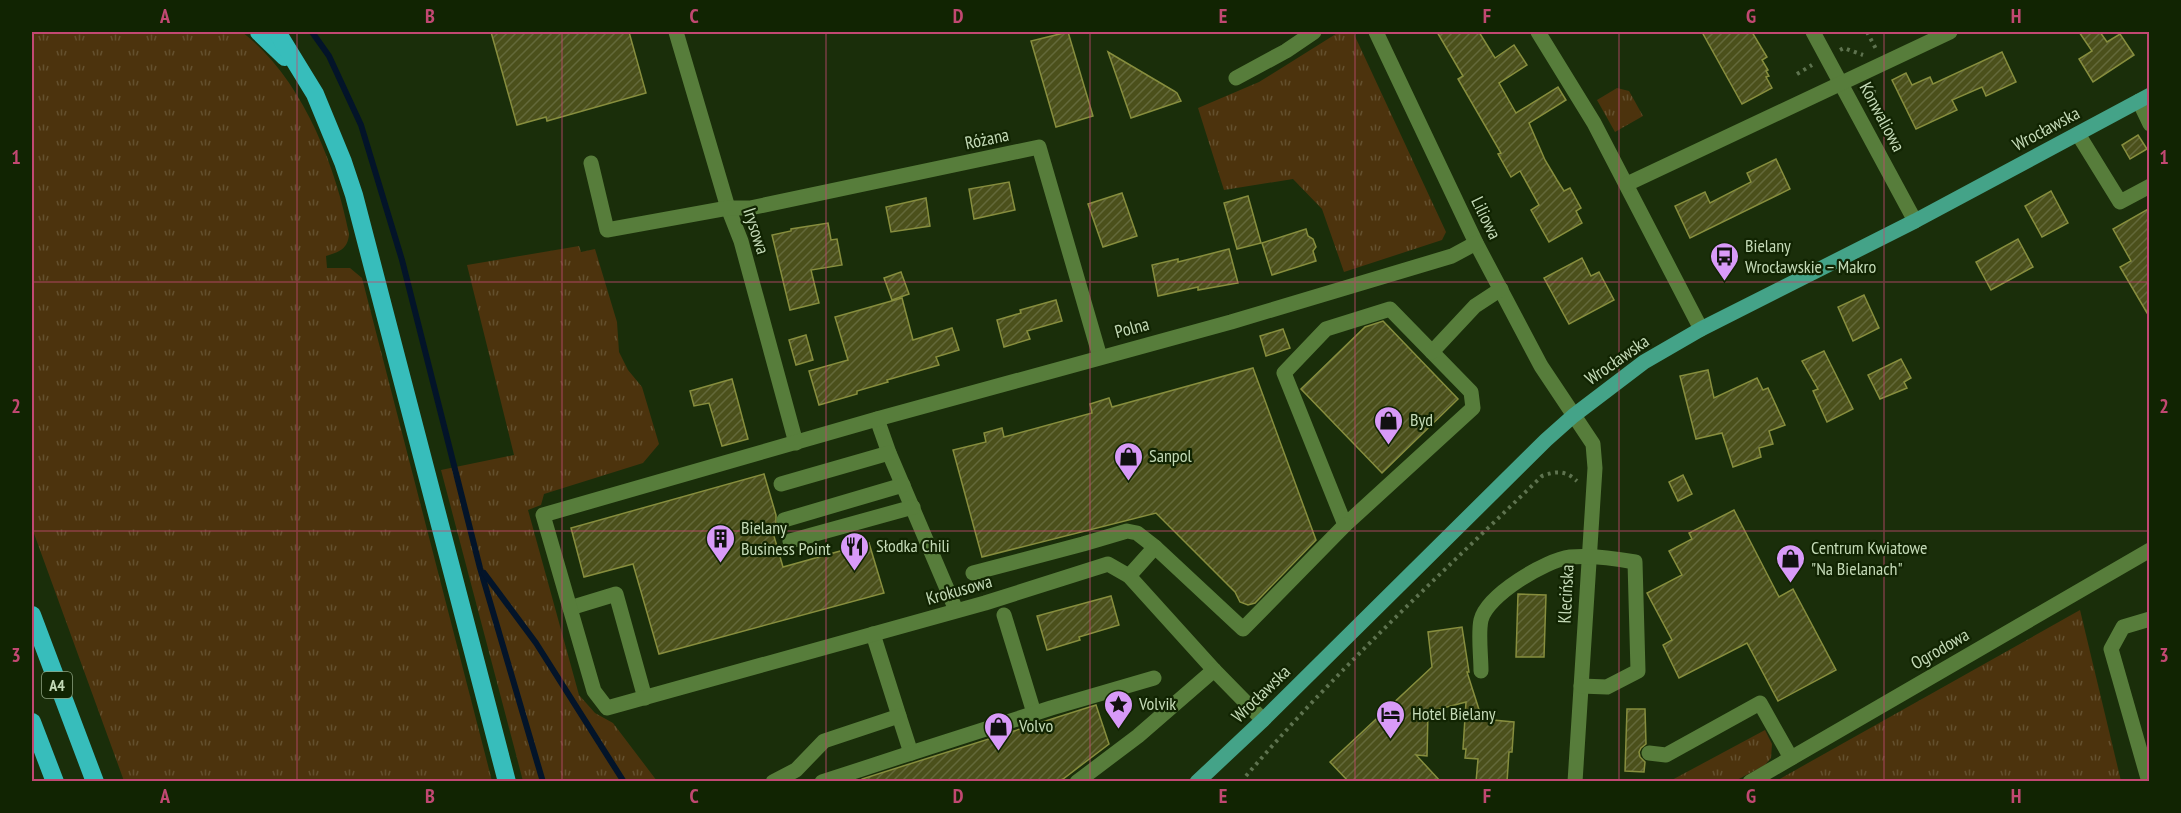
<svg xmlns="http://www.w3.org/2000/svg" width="2181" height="813" font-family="'PT Sans Narrow',sans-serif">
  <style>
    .grass { fill: url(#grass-tufts) }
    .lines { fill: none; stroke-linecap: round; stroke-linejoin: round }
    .stream { stroke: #031429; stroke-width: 6 }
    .building { fill: url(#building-hatch); stroke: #878e3e; stroke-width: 1.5 }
    .path { stroke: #5e734f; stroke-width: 4; stroke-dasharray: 3 4.5; stroke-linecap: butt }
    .minor { stroke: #577d3b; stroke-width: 15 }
    .major { stroke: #44a388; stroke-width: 15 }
    .highway { stroke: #37bdbb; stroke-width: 18 }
    .grid { fill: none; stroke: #c24872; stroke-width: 1.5; stroke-opacity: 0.55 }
    .labels { text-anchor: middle; stroke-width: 4.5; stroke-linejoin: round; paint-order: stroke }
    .shield { fill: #112402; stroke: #8ea381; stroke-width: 1.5 }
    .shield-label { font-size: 16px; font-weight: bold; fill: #c4dab7 }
    .street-label { font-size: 18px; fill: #c4dab7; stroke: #112402 }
    .poi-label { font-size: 18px; fill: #c4dab7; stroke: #112402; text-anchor: start }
    .neatline { fill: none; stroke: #c24872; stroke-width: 2 }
    .grid-label { font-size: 20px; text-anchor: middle; font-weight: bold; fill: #c24872 }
  </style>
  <defs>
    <pattern id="grass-tufts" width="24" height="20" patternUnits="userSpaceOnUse" patternTransform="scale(1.5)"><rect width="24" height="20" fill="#4c330d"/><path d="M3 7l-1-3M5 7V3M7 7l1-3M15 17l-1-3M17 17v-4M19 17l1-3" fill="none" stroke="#64502e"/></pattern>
    <pattern id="building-hatch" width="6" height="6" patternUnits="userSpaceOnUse" patternTransform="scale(1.5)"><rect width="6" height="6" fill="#4b501b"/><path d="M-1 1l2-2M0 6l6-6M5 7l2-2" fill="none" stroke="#63693a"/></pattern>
  </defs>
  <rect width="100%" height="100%" fill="#1a2e0a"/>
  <g class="grass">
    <path d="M32,32H242C301,77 335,163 349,234C348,249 339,252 326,256L327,268H350L362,278L492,781H124L32,528Z"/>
    <polygon points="1339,32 1353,32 1446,232 1442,240 1344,272 1322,209 1293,179 1224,190 1198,108 1259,82"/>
    <polygon points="1617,88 1629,91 1643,116 1615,132 1597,100"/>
    <polygon points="579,246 581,252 595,249 617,322 619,352 628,370 642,387 659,444 643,463 544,494 541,505 528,510 579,695 595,713 613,723 657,781 523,781 441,470 514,455 467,265"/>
    <polygon points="2080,610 2121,781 1776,781"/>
    <polygon points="1765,730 1772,744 1771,758 1765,765 1735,781 1670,781"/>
  </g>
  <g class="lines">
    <g class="stream">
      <polyline points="312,32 329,56 361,125 402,260 480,568 543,782"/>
      <polyline points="484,573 536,643 624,782"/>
    </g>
  </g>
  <g class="building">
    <polygon points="491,32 629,32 646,93 547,121 546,117 517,125"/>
    <polygon points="1068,32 1093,116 1056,127 1031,41"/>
    <polygon points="1437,32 1479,32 1495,58 1514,45 1527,65 1499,83 1516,113 1558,87 1566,100 1529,123 1545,160 1557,180 1564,191 1570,188 1581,208 1576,211 1582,223 1549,242 1531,210 1539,205 1520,171 1511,177 1498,154 1501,153 1458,79 1463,76"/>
    <polygon points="1702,32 1752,32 1767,57 1762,60 1768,70 1766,71 1769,76 1766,77 1772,88 1742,104"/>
    <polygon points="2079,32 2100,32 2107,42 2120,34 2134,55 2093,82 2079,59 2092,51"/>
    <polygon points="1108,52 1174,91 1177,93 1181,101 1131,118"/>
    <polygon points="2002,52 2016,82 1986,96 1982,87 1952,100 1957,110 1916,129 1892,80 1906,73 1912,85 1930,77 1933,84"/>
    <polygon points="2138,135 2147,149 2130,159 2122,145"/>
    <polygon points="1776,159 1790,189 1690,238 1675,206 1705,192 1710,203 1751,182 1747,173"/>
    <polygon points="1009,182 1015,210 974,219 969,189"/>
    <polygon points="2051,191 2068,223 2042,237 2025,206"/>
    <polygon points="1122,193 1137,236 1103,247 1088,204"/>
    <polygon points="1248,196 1261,243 1237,249 1224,203"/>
    <polygon points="926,198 930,226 891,232 886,207"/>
    <polygon points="2150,208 2150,318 2120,267 2131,261 2113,229"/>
    <polygon points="828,223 831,240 837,239 842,265 811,270 819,303 790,310 772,235 791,231 791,229"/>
    <polygon points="1306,229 1308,236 1313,239 1316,247 1313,251 1316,261 1272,275 1262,243"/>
    <polygon points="2018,239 2033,267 1991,290 1976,262"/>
    <polygon points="1229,249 1238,283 1198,290 1198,287 1158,296 1152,265 1178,259 1178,262"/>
    <polygon points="1582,258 1591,276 1599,272 1614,300 1569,324 1544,278"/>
    <polygon points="901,272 909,294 892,300 884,278"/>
    <polygon points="1864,295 1879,328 1853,341 1838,307"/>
    <polygon points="902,298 913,340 952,328 959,350 936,357 939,365 887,380 888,382 857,391 857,394 819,405 809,371 848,360 835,317"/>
    <polygon points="1056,300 1062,321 1027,331 1030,339 1004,347 997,320 1021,313 1020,310"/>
    <polygon points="1383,321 1458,399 1382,473 1301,389 1365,327"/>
    <polygon points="1283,329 1290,348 1266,356 1260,336"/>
    <polygon points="806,335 813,360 796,365 789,340"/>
    <polygon points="1824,351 1853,409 1827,422 1813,391 1818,389 1802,361"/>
    <polygon points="1901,359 1911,378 1904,382 1907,388 1880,399 1868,375"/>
    <polygon points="1253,368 1316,540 1255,603 1248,605 1240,602 1235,592 1156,513 982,557 953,450 986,442 984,433 1002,428 1004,437 1092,413 1090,404 1109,398 1112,407"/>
    <polygon points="1708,370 1714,398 1757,378 1763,390 1768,388 1785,425 1769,431 1773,444 1759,448 1761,457 1733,467 1722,433 1696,439 1680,376"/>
    <polygon points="732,379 748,439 722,446 709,403 694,406 690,391"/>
    <polygon points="764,474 776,515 776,524 771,526 783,567 869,543 884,593 659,654 633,564 584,577 571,528"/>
    <polygon points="1683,475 1692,494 1678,501 1669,482"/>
    <polygon points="1734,510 1779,597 1793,589 1836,670 1778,701 1747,643 1679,678 1663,645 1672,640 1647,593 1682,575 1669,551 1692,539 1689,533"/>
    <polygon points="1518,594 1546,595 1544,657 1516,657"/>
    <polygon points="1111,596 1119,625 1079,637 1080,640 1047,650 1037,616"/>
    <polygon points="1462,627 1469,672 1467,672 1482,719 1514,722 1512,752 1509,752 1507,782 1476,782 1478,759 1465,758 1466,749 1463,749 1466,702 1428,712 1427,756 1416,755 1441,782 1349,782 1330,762 1432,667 1428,632"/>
    <polygon points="1096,705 1109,744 1063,779 1056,782 862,782 862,779"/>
    <polygon points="1627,709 1645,709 1646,744 1641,748 1639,752 1640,757 1645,762 1644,772 1625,771"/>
  </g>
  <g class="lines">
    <g class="path">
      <polyline points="1867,32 1876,49"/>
      <polyline points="1840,50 1844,48 1863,55"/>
      <polyline points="1797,74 1812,65"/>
      <polyline points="1872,100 1875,87"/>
      <path d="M1246,776C1337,669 1441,574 1542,476C1556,471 1565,470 1577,481"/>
    </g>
    <g class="minor">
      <polyline points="676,32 728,208 741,241 796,443"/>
      <polyline points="1376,32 1476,243 1541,366 1593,444 1595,468 1575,782"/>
      <polyline points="1538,32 1594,123 1701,329"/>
      <polyline points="1813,32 1915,221"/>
      <polyline points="1236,78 1286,51 1314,32"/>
      <polyline points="2139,101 2150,124"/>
      <polyline points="2078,134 2120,202 2150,186"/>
      <polyline points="591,163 607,230 728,208 750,208 1039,147 1100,357"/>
      <polyline points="1627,184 1950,32"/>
      <polygon points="1390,309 1471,392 1473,408 1345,525 1284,373 1326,329"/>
      <polyline points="1432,352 1475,306 1501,289"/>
      <polyline points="877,419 889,453 956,610"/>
      <polyline points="781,484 889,453"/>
      <polyline points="784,520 903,485"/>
      <polyline points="790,541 913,507"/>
      <polyline points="973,573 1083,544 1127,531 1137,533 1155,547"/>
      <polyline points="1129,576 1155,547 1243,629 1345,525"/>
      <polyline points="570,608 616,594 645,698"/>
      <polyline points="1004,615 1034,713"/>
      <polyline points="873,634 899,716"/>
      <path d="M1481,671C1481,656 1478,633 1481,620C1487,595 1546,560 1570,557C1592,555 1613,558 1635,562L1638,671L1607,687L1581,686"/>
      <polyline points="1263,720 1214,670 1129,576 1108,564 985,603 607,708 594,691 543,515 877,419 1231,322 1452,256 1476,243"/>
      <polyline points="1649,753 1666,755 1760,703 1791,758"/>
      <polyline points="773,782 796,770 824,741 899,716 911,753 1051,708 1154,678"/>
      <polyline points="822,782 911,753"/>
      <polyline points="1077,782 1138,736 1214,670"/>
      <polyline points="1750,782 2150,550"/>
      <polyline points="2149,782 2111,649 2123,627 2150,619"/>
    </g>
    <polyline class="major" points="1197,782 1263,720 1546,440 1573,416 1644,362 1701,329 1915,221 2150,95"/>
    <g class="highway">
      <polyline points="259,32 285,57"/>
      <polyline points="277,32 315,94 343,162 354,195 507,782"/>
      <polyline points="32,615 95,782"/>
      <polyline points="32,722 55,782"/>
    </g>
  </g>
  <path class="grid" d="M297,32V782M562,32V782M826,32V782M1090,32V782M1355,32V782M1619,32V782M1884,32V782M32,282H2150M32,531H2150"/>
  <defs>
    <symbol id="bus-pin" viewBox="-11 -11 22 30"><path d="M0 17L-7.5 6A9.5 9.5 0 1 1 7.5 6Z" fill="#d89af8" stroke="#112402"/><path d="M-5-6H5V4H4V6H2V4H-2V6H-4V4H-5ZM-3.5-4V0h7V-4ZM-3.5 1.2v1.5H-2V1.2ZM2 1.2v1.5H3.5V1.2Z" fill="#111"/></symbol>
    <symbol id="shop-pin" viewBox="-11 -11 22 30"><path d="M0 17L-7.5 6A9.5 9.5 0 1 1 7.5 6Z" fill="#d89af8" stroke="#112402"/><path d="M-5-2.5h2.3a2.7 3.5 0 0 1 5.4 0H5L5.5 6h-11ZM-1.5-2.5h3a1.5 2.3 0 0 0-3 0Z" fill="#111"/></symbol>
    <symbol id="building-pin" viewBox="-11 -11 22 30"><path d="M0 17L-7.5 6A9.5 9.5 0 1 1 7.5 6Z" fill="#d89af8" stroke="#112402"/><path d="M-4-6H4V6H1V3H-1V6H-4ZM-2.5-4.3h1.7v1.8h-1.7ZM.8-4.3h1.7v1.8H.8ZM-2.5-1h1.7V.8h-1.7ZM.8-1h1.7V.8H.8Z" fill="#111"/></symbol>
    <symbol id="restaurant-pin" viewBox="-11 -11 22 30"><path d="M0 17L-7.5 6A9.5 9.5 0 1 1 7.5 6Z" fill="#d89af8" stroke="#112402"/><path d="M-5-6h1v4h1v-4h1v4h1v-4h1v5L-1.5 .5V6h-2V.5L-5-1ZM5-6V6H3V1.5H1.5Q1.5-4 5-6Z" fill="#111"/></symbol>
    <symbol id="sight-pin" viewBox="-11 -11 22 30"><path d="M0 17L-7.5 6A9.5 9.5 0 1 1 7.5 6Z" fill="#d89af8" stroke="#112402"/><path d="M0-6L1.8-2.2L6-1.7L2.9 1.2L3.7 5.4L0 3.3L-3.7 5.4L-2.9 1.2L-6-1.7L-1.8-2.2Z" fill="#111"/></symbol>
    <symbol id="hotel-pin" viewBox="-11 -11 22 30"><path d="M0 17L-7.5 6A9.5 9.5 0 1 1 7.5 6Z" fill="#d89af8" stroke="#112402"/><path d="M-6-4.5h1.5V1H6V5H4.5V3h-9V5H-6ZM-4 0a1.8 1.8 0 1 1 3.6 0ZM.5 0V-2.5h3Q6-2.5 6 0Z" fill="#111"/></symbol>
  </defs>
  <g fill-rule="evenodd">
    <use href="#bus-pin" x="1708" y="240" width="33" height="45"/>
    <use href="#shop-pin" x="1372" y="404" width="33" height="45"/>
    <use href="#shop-pin" x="1112" y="440" width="33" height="45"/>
    <use href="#building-pin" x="704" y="522" width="33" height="45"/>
    <use href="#restaurant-pin" x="838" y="530" width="33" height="45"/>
    <use href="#shop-pin" x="1774" y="542" width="33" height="45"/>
    <use href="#sight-pin" x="1102" y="688" width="33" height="45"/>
    <use href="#hotel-pin" x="1374" y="698" width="33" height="45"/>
    <use href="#shop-pin" x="982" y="710" width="33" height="45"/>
  </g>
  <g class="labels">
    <rect class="shield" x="42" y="672" width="30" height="26" rx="4.5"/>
    <g class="shield-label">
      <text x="57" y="691">A4</text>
    </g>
    <g class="street-label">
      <text transform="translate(1882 117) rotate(62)" y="6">Konwaliowa</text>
      <text transform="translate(2046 129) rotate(-28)" y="6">Wrocławska</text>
      <text transform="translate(987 139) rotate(-12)" y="6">Różana</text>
      <text transform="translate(1486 218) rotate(64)" y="6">Liliowa</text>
      <text transform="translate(756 231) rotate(72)" y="6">Irysowa</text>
      <text transform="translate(1132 328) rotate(-15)" y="6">Polna</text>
      <text transform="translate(1617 360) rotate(-35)" y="6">Wrocławska</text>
      <text transform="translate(959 590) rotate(-16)" y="6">Krokusowa</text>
      <text transform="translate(1566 594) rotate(-87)" y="6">Klecińska</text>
      <text transform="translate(1940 649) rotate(-30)" y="6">Ogrodowa</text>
      <text transform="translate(1261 694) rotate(-44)" y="6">Wrocławska</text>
    </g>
    <g class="poi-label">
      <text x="1745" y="252">Bielany<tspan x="1745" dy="21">Wrocławskie – Makro</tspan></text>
      <text x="1410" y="426">Byd</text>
      <text x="1149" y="462">Sanpol</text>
      <text x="741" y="534">Bielany<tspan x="741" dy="21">Business Point</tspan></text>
      <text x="876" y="552">Słodka Chili</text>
      <text x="1811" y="554">Centrum Kwiatowe<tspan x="1811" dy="21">"Na Bielanach"</tspan></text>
      <text x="1139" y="710">Volvik</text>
      <text x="1412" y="720">Hotel Bielany</text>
      <text x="1019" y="732">Volvo</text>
    </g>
  </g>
  <rect width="2181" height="813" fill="none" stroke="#112402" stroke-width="66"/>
  <rect x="33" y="33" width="2115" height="747" class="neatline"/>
  <g class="grid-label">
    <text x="165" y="23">A</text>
    <text x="430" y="23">B</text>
    <text x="694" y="23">C</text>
    <text x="958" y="23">D</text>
    <text x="1223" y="23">E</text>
    <text x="1487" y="23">F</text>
    <text x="1751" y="23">G</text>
    <text x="2016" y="23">H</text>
    <text x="16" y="164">1</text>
    <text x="2164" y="164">1</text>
    <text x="16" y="413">2</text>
    <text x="2164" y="413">2</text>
    <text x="16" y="662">3</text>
    <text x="2164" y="662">3</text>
    <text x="165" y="803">A</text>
    <text x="430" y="803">B</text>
    <text x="694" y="803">C</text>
    <text x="958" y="803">D</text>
    <text x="1223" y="803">E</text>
    <text x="1487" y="803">F</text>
    <text x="1751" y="803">G</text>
    <text x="2016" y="803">H</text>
  </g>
</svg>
